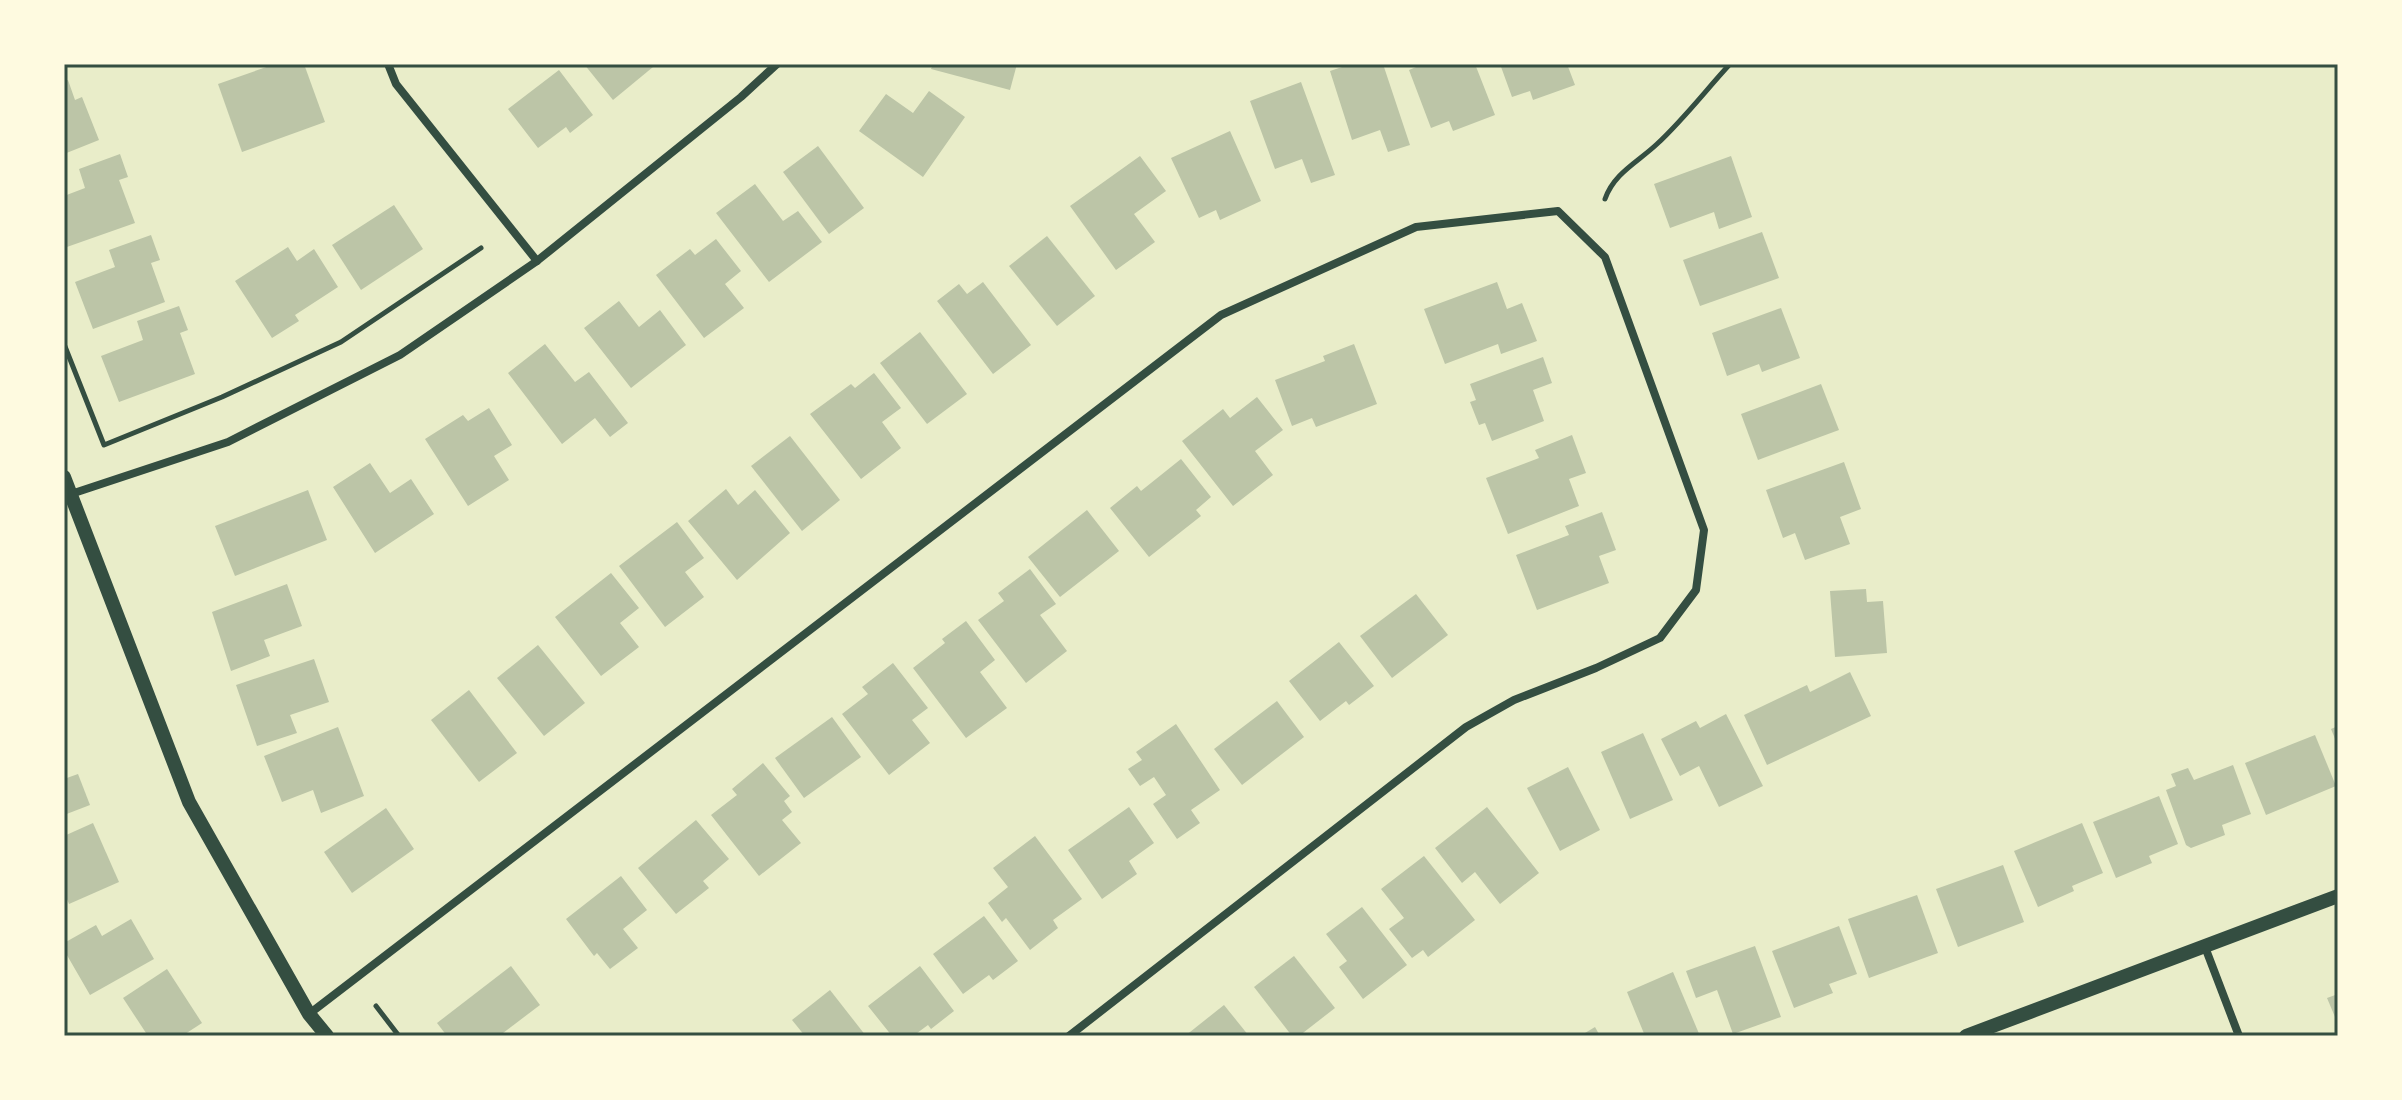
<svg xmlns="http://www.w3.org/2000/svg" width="2402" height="1100" font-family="'DejaVu Sans',sans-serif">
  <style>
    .building { fill: #bcc5a7 }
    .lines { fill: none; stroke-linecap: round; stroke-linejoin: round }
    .path { stroke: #344e41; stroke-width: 5 }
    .minor { stroke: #344e41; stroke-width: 8 }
    .tertiary { stroke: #344e41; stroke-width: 14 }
    .neatline { fill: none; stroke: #344e41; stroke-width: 3 }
  </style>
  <rect width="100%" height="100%" fill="#e9edc9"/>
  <g class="building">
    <polygon points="275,64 304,64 325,122 242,152 218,84"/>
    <polygon points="584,64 650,64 653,67 613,100"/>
    <polygon points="933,64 1017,64 1010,90 931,69"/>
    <polygon points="1351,64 1383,64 1410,145 1388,152 1380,130 1352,140 1330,71"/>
    <polygon points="1423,64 1475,64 1495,115 1453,131 1449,121 1431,128 1409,70"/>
    <polygon points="1500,64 1567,64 1575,85 1533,100 1530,91 1512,97"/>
    <polygon points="559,70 593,115 570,133 566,127 538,148 508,109"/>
    <polygon points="68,80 75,100 82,97 99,140 64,154 64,81"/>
    <polygon points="1301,82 1335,175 1311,183 1302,159 1275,169 1250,101"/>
    <polygon points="929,91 965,117 923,177 859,131 886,94 913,113"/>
    <polygon points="1230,131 1261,201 1220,220 1216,210 1199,218 1171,158"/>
    <polygon points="818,146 864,208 829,234 783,172"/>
    <polygon points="120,154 128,177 119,180 135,223 64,248 64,196 85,188 79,169"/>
    <polygon points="1140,156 1166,191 1134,214 1155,242 1116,270 1070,206"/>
    <polygon points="1731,156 1752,217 1719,229 1714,212 1670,228 1654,184"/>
    <polygon points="755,184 783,221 798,211 822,242 769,282 716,213"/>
    <polygon points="394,205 423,249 361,290 332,245"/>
    <polygon points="1762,232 1779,278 1700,306 1683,260"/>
    <polygon points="151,235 160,260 151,263 165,302 93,329 75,282 115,267 109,250"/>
    <polygon points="1047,236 1095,296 1057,326 1009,266"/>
    <polygon points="716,239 741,271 725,284 744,308 704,338 656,275 690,249 695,255"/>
    <polygon points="288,247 297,261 314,249 338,287 295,315 299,321 272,338 235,281"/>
    <polygon points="983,282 1031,345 993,374 937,301 959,284 967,294"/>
    <polygon points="1497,282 1507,309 1522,303 1537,341 1501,354 1498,344 1445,364 1424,309"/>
    <polygon points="619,301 639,327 660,310 686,345 631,388 584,328"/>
    <polygon points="179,306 188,330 180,333 195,374 119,402 101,356 143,340 137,321"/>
    <polygon points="1781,308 1800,358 1762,372 1759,364 1727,376 1712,333"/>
    <polygon points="920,332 967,394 927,424 880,363"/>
    <polygon points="545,344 575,382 589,372 628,423 610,437 595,418 562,444 508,373"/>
    <polygon points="1354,344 1377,404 1316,427 1312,418 1292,426 1275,380 1325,361 1323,356"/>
    <polygon points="1543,357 1552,383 1533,390 1544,421 1492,441 1485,423 1479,425 1470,402 1476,400 1470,384"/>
    <polygon points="874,373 901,408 882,422 901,448 861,479 810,414 851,384 855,388"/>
    <polygon points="1821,384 1839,430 1758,460 1741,414"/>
    <polygon points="1257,397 1283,430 1255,451 1273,475 1233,506 1182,441 1223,409 1230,418"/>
    <polygon points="489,408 512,445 494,456 509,480 468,506 425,439 463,415 468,421"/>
    <polygon points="1572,435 1586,473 1569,479 1579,506 1508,534 1486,478 1539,458 1535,450"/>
    <polygon points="790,436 840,500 802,531 751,466"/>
    <polygon points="1181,459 1211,497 1196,510 1201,516 1149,557 1110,508 1137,486 1141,491"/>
    <polygon points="1844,462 1861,509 1840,517 1850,544 1805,560 1795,533 1783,538 1766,490"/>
    <polygon points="370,463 390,493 411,479 434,514 375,553 333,487"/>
    <polygon points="726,489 738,505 755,490 790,533 737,580 688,521"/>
    <polygon points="308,490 327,540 235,576 215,526"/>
    <polygon points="1087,510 1119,551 1060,597 1028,557"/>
    <polygon points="1602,512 1616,550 1599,556 1609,583 1537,610 1516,555 1569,535 1565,526"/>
    <polygon points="677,522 704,558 685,572 704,597 665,627 619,566"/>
    <polygon points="1030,569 1056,604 1040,615 1067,651 1026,683 978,620 1004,601 998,593"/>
    <polygon points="611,573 639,608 620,623 639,647 601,676 555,617"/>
    <polygon points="287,584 302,626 264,640 270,656 231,671 212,612"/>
    <polygon points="1866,589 1867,602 1883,601 1887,653 1835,657 1830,591"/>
    <polygon points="1416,594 1448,635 1392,678 1360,636"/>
    <polygon points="966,621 995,660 980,672 1007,708 966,738 913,668 945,643 942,639"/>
    <polygon points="1339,642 1374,686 1349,705 1346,701 1320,721 1289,681"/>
    <polygon points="538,645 585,703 544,736 497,678"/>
    <polygon points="314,659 329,702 290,715 297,733 257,746 236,685"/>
    <polygon points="893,663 928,708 912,720 930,743 889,775 842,714 868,694 862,687"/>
    <polygon points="1850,672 1871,716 1767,765 1744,715 1807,685 1810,692"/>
    <polygon points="469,690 517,753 479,782 431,720"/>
    <polygon points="1277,701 1304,737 1242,785 1214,749"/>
    <polygon points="1726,714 1763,786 1719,807 1699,766 1680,776 1661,739 1696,721 1700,728"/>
    <polygon points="832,717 861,757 804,798 775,758"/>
    <polygon points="1176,724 1220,790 1191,810 1200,823 1177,839 1153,804 1166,795 1154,777 1140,786 1128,769 1142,760 1136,752"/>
    <polygon points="2338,726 2338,746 2331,729"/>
    <polygon points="338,727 364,796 321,813 313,790 282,802 264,756"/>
    <polygon points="1643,733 1673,800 1630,819 1601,752"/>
    <polygon points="2315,735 2336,786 2266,815 2245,763"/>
    <polygon points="763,763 790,796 784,801 792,812 782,820 801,843 759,876 711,815 737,795 732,789"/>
    <polygon points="2233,765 2251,814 2222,825 2225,835 2191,848 2186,845 2166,790 2176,786 2171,774 2188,768 2194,780"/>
    <polygon points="1568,767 1600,830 1560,851 1527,788"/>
    <polygon points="78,774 90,805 64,815 64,779"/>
    <polygon points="2159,796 2178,844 2149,856 2152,863 2116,878 2093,822"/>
    <polygon points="1129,807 1154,843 1129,861 1137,874 1102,899 1068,850"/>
    <polygon points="1487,807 1539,873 1500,904 1475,872 1462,883 1435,848"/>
    <polygon points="386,808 414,849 352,893 324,852"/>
    <polygon points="696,820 729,859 703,881 709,888 676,914 638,868"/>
    <polygon points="93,823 119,882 69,904 64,892 64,836"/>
    <polygon points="2082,823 2103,873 2072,886 2074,891 2038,907 2014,851"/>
    <polygon points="1035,836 1082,899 1053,920 1058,928 1030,950 1006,918 1002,922 988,903 1008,887 993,868"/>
    <polygon points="1424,856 1475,920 1428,957 1423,950 1412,958 1389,929 1404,918 1381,889"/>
    <polygon points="2003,865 2024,922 1958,947 1936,889"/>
    <polygon points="621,876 647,910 623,929 638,948 610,969 597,953 594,956 566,919"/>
    <polygon points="1917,895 1938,953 1869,978 1848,919"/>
    <polygon points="1362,907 1407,965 1363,999 1339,967 1347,961 1326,934"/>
    <polygon points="984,916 1018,961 993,980 989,975 963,994 933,954"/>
    <polygon points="131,919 154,959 90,995 64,950 64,943 96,925 102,936"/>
    <polygon points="1839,926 1857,974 1829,984 1833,993 1794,1008 1772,951"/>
    <polygon points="1755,946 1781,1017 1733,1034 1717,990 1696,998 1686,971"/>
    <polygon points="1294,956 1335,1008 1299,1036 1292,1036 1254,987"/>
    <polygon points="511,966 540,1005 499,1036 447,1036 437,1023"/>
    <polygon points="920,966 954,1011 931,1029 928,1025 913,1036 892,1036 868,1006"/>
    <polygon points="167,969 202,1023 182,1036 148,1036 123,998"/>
    <polygon points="1673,972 1700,1036 1645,1036 1627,992"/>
    <polygon points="830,990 866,1036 805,1036 792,1020"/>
    <polygon points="2338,994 2338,1024 2327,998"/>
    <polygon points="1224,1005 1249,1036 1185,1036"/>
    <polygon points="1595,1027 1600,1036 1580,1036"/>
  </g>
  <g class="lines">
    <g class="path">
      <path d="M1605,199C1614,173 1638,162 1657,144C1683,120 1706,90 1730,64"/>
      <polyline points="64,344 104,445 222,397 341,342 481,248"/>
      <polyline points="376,1006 399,1036"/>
    </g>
    <g class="minor">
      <polyline points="388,64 396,84 537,261"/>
      <polyline points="71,494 228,442 400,355 537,261 741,97 777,64"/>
      <polyline points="2205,947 2239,1036"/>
      <polyline points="309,1014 1221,315 1416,227 1558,211 1605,257 1704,530 1696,590 1660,638 1596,668 1514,700 1466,727 1069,1036"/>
    </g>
    <g class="tertiary">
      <polyline points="64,477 189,802 309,1014 327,1036"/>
      <polyline points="1966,1036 2338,896"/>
    </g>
  </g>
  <rect width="2402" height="1100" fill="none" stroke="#fefae0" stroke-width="132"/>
  <rect x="66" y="66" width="2270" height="968" class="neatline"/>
</svg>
